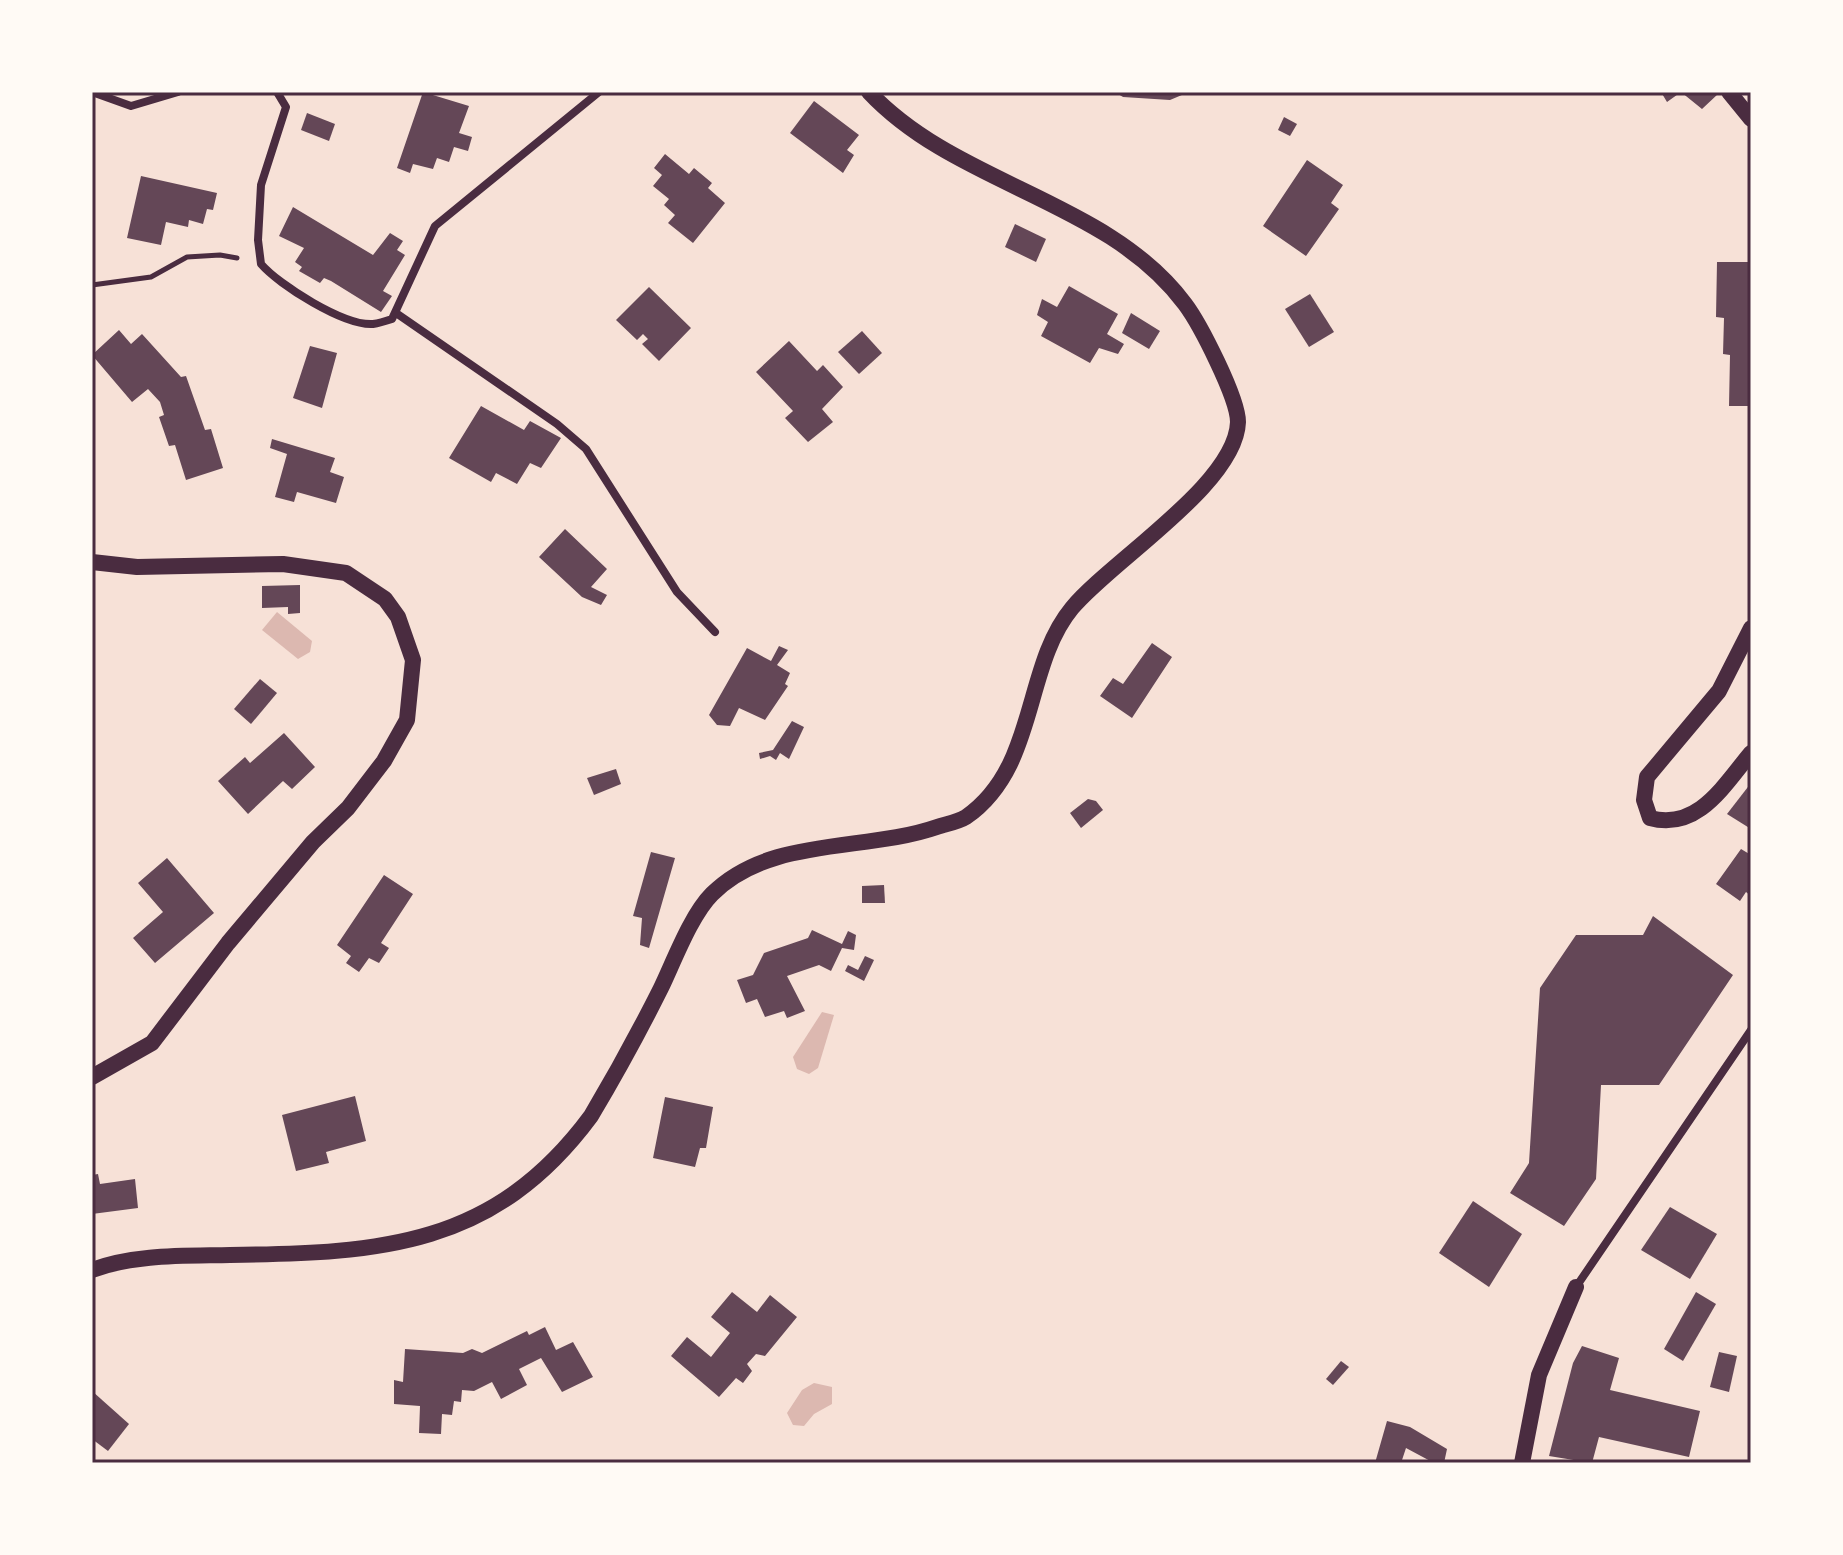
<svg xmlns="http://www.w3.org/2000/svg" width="1843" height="1555" font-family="Jost,sans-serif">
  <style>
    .water { fill: #dcb8b0 }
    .building { fill: #644757 }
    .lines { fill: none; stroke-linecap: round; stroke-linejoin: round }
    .path { stroke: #4a2c40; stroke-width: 5 }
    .minor { stroke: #4a2c40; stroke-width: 8 }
    .secondary { stroke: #4a2c40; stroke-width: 16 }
    .neatline { fill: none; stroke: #4a2c40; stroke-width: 3 }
  </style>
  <rect width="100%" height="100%" fill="#f7e1d7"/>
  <g class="water">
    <polygon points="277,612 312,641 310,652 298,659 262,630"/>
    <polygon points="822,1012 834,1015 818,1068 809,1074 797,1069 793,1057"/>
    <polygon points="814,1383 832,1387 832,1404 814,1414 804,1426 793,1425 787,1413 802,1390"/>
  </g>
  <g class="building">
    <polygon points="423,92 469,106 459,133 472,137 468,151 454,147 449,162 437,158 433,169 413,164 410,173 397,168"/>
    <polygon points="1115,92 1189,92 1170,100 1123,97"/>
    <polygon points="1661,92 1715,92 1718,94 1702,109 1681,92 1667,102"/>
    <polygon points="814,101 859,135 847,150 854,155 843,173 790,133"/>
    <polygon points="307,113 335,124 329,141 301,130"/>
    <polygon points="1284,117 1297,124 1290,136 1278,130"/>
    <polygon points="665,154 689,174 694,168 712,183 708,188 725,203 693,243 668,223 675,215 664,205 669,199 653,186 662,175 654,168"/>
    <polygon points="1307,160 1343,185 1331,203 1339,209 1306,256 1263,226"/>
    <polygon points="141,176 217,193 213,210 207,209 203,224 189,220 188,227 166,222 161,245 127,238"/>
    <polygon points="293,207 373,255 390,233 403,241 397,250 405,255 383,291 392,296 381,312 331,281 324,278 320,283 299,271 302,267 295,262 304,248 279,236"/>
    <polygon points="1015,224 1046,239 1036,262 1005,247"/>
    <polygon points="1717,262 1751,262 1751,406 1729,406 1730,355 1723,354 1724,318 1716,317"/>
    <polygon points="1069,286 1118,314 1107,334 1124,344 1118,354 1099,348 1090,363 1041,336 1048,322 1037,315 1042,299 1057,307"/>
    <polygon points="649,287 691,328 659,361 642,344 648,339 643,334 637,340 616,320"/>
    <polygon points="1310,294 1334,332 1309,347 1285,309"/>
    <polygon points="1131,313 1160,331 1149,349 1122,333"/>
    <polygon points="119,330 131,344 142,334 181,377 186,376 205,430 211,429 223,468 186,480 175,445 169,446 159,417 164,415 160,402 148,389 132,402 92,355"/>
    <polygon points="862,331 882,353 859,374 838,352"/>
    <polygon points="789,341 817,371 823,365 843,387 822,409 833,422 808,442 785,418 793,411 756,372"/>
    <polygon points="310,346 337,353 322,408 293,398"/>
    <polygon points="481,406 524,430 530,421 561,438 541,468 530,463 517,484 496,473 491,482 449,458"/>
    <polygon points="272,439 335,458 330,472 344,477 336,503 297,492 294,502 275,497 287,454 270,448"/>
    <polygon points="565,529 607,569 591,587 607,595 601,605 582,597 539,557"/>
    <polygon points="300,585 300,613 288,614 288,607 262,608 262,586"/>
    <polygon points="1152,643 1172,657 1132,718 1100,696 1113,678 1123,684"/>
    <polygon points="779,646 788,650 777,665 790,673 785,684 788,686 765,720 739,708 730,726 717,725 709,715 747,648 771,661"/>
    <polygon points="260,679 277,693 251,724 234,709"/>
    <polygon points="792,721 804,727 789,759 780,753 776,760 770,756 760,759 759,753 773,750"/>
    <polygon points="284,733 315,767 292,789 283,781 248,814 218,781 245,757 250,763"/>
    <polygon points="616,769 621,784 594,795 587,778"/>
    <polygon points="1751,783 1751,829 1727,814"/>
    <polygon points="1088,799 1096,801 1103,810 1081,828 1070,813"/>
    <polygon points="1741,849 1751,855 1751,896 1746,892 1740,901 1716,884"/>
    <polygon points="651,852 675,858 649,948 640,945 642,918 633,916"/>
    <polygon points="167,858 214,913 155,963 133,938 163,912 138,883"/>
    <polygon points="384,875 413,894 381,943 389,948 379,963 369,958 359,972 346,963 351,956 337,945"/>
    <polygon points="884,885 885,903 862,903 862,886"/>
    <polygon points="1653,916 1733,975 1659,1085 1601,1085 1596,1179 1564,1226 1510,1193 1529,1163 1540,988 1576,935 1643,935"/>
    <polygon points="812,930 842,944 848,931 856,935 854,950 842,948 831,971 819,965 787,976 805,1011 787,1018 784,1011 765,1017 757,999 746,1003 737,980 753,975 764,953 808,938"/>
    <polygon points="865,956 874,960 864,981 845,971 848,965 858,970"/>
    <polygon points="355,1096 366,1141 326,1152 329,1163 296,1171 282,1115"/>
    <polygon points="665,1097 713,1107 706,1148 700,1148 695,1167 653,1158"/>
    <polygon points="98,1174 100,1184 135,1179 138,1208 92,1214 92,1175"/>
    <polygon points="1473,1201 1522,1234 1489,1287 1439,1253"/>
    <polygon points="1670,1207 1717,1234 1690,1279 1641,1250"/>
    <polygon points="732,1292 757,1312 770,1295 797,1317 765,1356 756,1354 747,1364 752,1371 743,1383 736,1378 719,1397 671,1356 687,1337 711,1357 730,1333 711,1317"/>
    <polygon points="1696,1292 1716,1304 1683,1361 1664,1349"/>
    <polygon points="545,1327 556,1350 573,1342 593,1377 562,1392 541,1358 519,1369 527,1385 501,1399 492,1382 474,1391 462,1390 461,1402 454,1401 452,1415 442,1414 441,1434 419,1433 420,1406 394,1404 394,1380 403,1382 405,1349 463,1353 472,1349 482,1353 527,1331 529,1335"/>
    <polygon points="1582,1346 1619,1358 1610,1390 1700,1411 1689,1457 1599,1437 1592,1463 1549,1456 1573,1363"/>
    <polygon points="1719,1352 1737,1356 1729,1392 1710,1387"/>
    <polygon points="1341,1361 1349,1367 1333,1385 1326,1379"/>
    <polygon points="92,1391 129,1424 108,1451 92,1439"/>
    <polygon points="1387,1421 1410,1427 1447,1449 1444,1463 1434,1463 1406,1448 1401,1463 1375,1463"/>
  </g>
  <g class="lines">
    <polyline class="path" points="92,285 151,277 187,257 220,255 237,258"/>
    <g class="minor">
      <polyline points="92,92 131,106 178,92"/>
      <path d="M277,92L286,107L261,185L258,240L261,264C279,285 344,326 373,324C380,323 386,321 392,319L435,226L599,92"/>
      <polyline points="396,313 557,424 586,449 677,592 715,632"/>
      <polyline points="1576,1287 1751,1030"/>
    </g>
    <g class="secondary">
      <polyline points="1729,92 1751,119"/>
      <polyline points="92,562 137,567 283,564 346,573 385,599 398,617 413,660 407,720 384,761 348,808 313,842 228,943 152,1043 92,1077"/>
      <path d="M1751,628L1719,691L1647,777L1644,800L1650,818C1698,831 1724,785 1751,753"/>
      <path d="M92,1270C135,1254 184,1256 230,1255C381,1253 494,1247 591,1116C616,1074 639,1032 661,988C674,961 691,915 712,894C770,836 865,852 937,827C946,824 958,822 966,817C1038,767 1023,667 1072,608C1112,560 1236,484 1238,422C1238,398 1200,324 1185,304C1108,200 957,186 869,92"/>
      <polyline points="1522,1463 1539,1375 1576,1287"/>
    </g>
  </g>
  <rect width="1843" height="1555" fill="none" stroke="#fffaf5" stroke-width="188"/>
  <rect x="94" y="94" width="1655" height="1367" class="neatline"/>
</svg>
